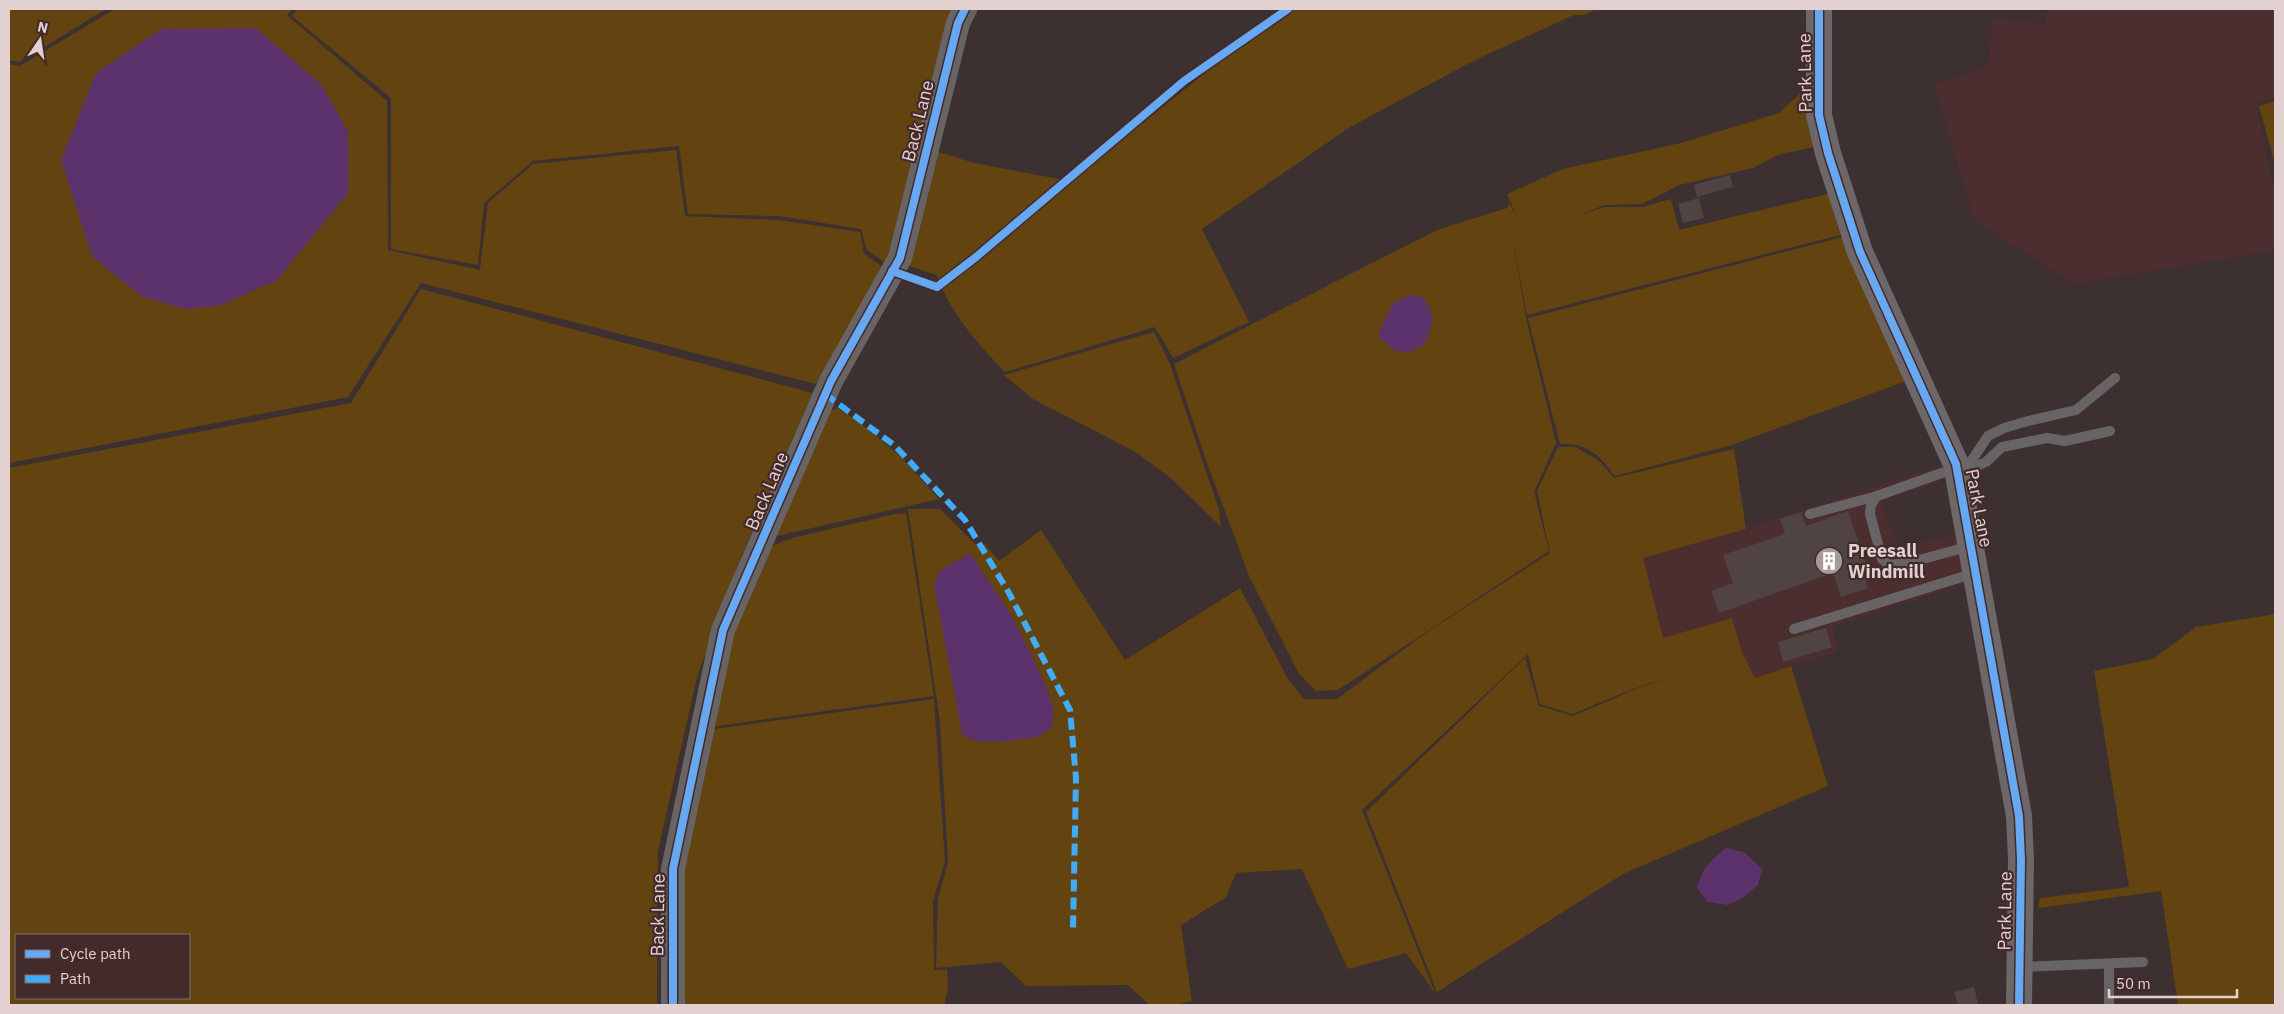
<svg xmlns="http://www.w3.org/2000/svg" width="2284" height="1014" font-family="'IBM Plex Sans',sans-serif">
  <style>
    .built { fill: #4c2d30 }
    .green { fill: #634410; fill-rule: evenodd }
    .water { fill: #5c326d }
    .building { fill: #504443 }
    .lines { fill: none; stroke-linecap: round; stroke-linejoin: round }
    .service { stroke: #686466; stroke-width: 10 }
    .tertiary { stroke: #686466; stroke-width: 24 }
    .secondary { stroke: #6d6769; stroke-width: 26 }
    .quiet { stroke: #42abf6; stroke-width: 6; stroke-dasharray: 12 6; stroke-linecap: butt }
    .cycleway-casing { stroke: #432a2b; stroke-width: 11 }
    .cycleway { stroke: #66a8f1; stroke-width: 8 }
    .labels { text-anchor: middle; stroke-width: 4.5; stroke-linejoin: round; paint-order: stroke }
    .street-label { font-size: 18px; fill: #e3d1d2; stroke: #432a2b }
    .poi-label { font-size: 18px; font-weight: bold; fill: #e3d1d2; stroke: #432a2b; text-anchor: start }
  </style>
  <rect width="100%" height="100%" fill="#3d3030"/>
  <g class="built">
    <polygon points="2046,9 2275,9 2275,98 2256,103 2275,193 2275,251 2074,284 1974,220 1934,84 1988,66 1992,19 2046,23"/>
    <polygon points="1941,463 1940,482 1881,501 1899,548 1954,534 1971,582 1833,626 1838,652 1755,678 1742,652 1732,618 1663,638 1643,558 1746,529 1929,469"/>
  </g>
  <g class="green">
    <polygon points="9,9 106,9 20,62 9,60"/>
    <polygon points="115,9 292,9 287,15 387,101 388,250 480,270 488,203 533,164 676,150 685,216 778,220 860,232 864,254 884,268 816,384 421,283 348,397 9,463 9,64 20,66"/>
    <polygon points="298,9 959,9 888,265 867,250 861,229 779,216 688,214 679,146 533,161 484,203 478,265 391,249 391,98 292,16"/>
    <path d="M1285,9H1597L1584,15H1574L1473,61L1350,127L1202,229L1249,322L1173,358L1155,327L1005,372C977,343 951,314 937,275L903,264L935,151L974,163L1070,181Z"/>
    <polygon points="1806,88 1815,147 1780,154 1753,168 1679,185 1642,204 1604,205 1580,215 1605,207 1643,207 1671,199 1679,230 1828,194 1840,235 1527,315 1510,226 1528,327 1556,443 1534,492 1549,551 1338,690 1316,691 1298,672 1249,576 1207,463 1174,364 1437,230 1507,208 1509,203 1516,215 1507,194 1563,169 1681,143 1779,113"/>
    <polygon points="2275,101 2275,164 2259,106"/>
    <path d="M1843,237L1909,380L1732,445L1615,476C1599,455 1588,443 1560,444L1528,318Z"/>
    <path d="M421,289L813,393L739,561L697,677L658,851L657,1005H9V468L351,403ZM16,935H189V998H16Z"/>
    <polygon points="1154,332 1170,364 1219,510 1221,527 1172,479 1134,451 1033,399 1004,375"/>
    <polygon points="838,408 860,423 900,456 939,499 768,538 824,413"/>
    <polygon points="1558,447 1576,447 1600,462 1614,478 1734,449 1746,529 1643,558 1663,638 1732,618 1742,652 1755,678 1791,666 1828,786 1623,874 1437,992 1366,812 1525,658 1539,706 1573,716 1638,688 1684,672 1633,689 1572,714 1540,704 1528,654 1362,810 1435,993 1406,953 1348,969 1302,869 1236,873 1226,897 1181,925 1192,1001 1174,1005 1150,1005 1128,985 1026,986 1001,962 936,968 938,899 948,862 940,721 908,509 940,509 979,548 985,544 999,561 1041,530 1125,660 1240,588 1288,679 1304,699 1337,699 1427,632 1550,553 1537,491"/>
    <polygon points="906,513 934,696 710,727 723,643 767,548 792,538 895,514"/>
    <polygon points="2275,614 2275,1005 2178,1005 2161,891 2038,908 2040,898 2129,887 2094,671 2153,659 2196,627"/>
    <polygon points="934,699 945,862 933,901 934,970 947,970 948,988 944,1005 677,1005 682,855 707,730"/>
  </g>
  <g class="water">
    <polygon points="256,28 321,84 348,132 348,193 277,280 219,306 184,309 141,296 92,256 61,160 96,73 161,29"/>
    <path d="M1409,295L1423,297C1437,316 1433,325 1424,345L1407,353L1394,350L1378,336L1392,304Z"/>
    <polygon points="970,553 1011,615 1032,656 1048,691 1054,711 1052,728 1035,738 1008,741 976,742 962,734 934,584 941,570"/>
    <path d="M1726,848L1744,852L1762,869L1758,885L1744,897L1728,905L1708,902L1697,888C1702,868 1711,860 1726,848Z"/>
  </g>
  <g class="building">
    <polygon points="1730,175 1733,187 1697,197 1694,185"/>
    <polygon points="1699,198 1704,218 1683,223 1678,204"/>
    <polygon points="1848,511 1866,564 1861,566 1868,588 1841,597 1833,573 1719,613 1711,591 1733,583 1723,555 1785,534 1780,519 1801,512 1806,526"/>
    <polygon points="1826,628 1832,647 1783,662 1778,642"/>
    <polygon points="1974,987 1978,1004 1958,1005 1954,992"/>
  </g>
  <g class="lines">
    <g class="service">
      <polyline points="1970,463 1979,465 1986,462 2002,447 2047,438 2065,441 2110,431"/>
      <polyline points="1810,514 1877,496"/>
      <polyline points="1970,546 1912,562 1889,565 1882,559 1870,514 1871,505 1877,496 1970,463 1988,436 2004,428 2028,421 2076,410 2115,378"/>
      <polyline points="1794,629 1975,573"/>
      <polyline points="2021,967 2143,962"/>
      <polyline points="2109,1004 2109,964"/>
    </g>
    <polyline class="tertiary" points="673,1005 673,869 723,630 831,381 900,258 958,23 965,9"/>
    <polyline class="secondary" points="1819,9 1819,115 1828,153 1860,252 1956,464 2019,816 2021,860 2019,1005"/>
    <polyline class="quiet" points="825,394 894,445 965,520 1009,593 1070,710 1076,778 1073,929"/>
    <defs>
      <g id="cycleway">
        <polyline points="1819,9 1819,115 1828,153 1860,252 1956,464 2019,816 2021,860 2019,1005"/>
        <polyline points="892,271 937,287 976,257 1184,81 1288,9"/>
        <polyline points="673,1005 673,869 723,630 831,381 900,258 958,23 965,9"/>
      </g>
    </defs>
    <use href="#cycleway" class="cycleway-casing"/>
    <use href="#cycleway" class="cycleway"/>
  </g>
  <defs>
    <symbol id="building-disc" viewBox="-11 -11 22 22"><circle r="9.5" fill="#a99999" stroke="#432a2b"/><path d="M-4-6H4V6H1V3H-1V6H-4ZM-2.5-4.3h1.7v1.8h-1.7ZM.8-4.3h1.7v1.8H.8ZM-2.5-1h1.7V.8h-1.7ZM.8-1h1.7V.8H.8Z" fill="#fff"/></symbol>
  </defs>
  <g fill-rule="evenodd">
    <use href="#building-disc" x="1813" y="545" width="32" height="32"/>
  </g>
  <g class="labels">
    <g class="street-label">
      <text transform="translate(1805 73) rotate(-91)" y="6">Park Lane</text>
      <text transform="translate(918 121) rotate(-76)" y="6">Back Lane</text>
      <text transform="translate(767 491) rotate(-67)" y="6">Back Lane</text>
      <text transform="translate(1979 508) rotate(79)" y="6">Park Lane</text>
      <text transform="translate(2005 911) rotate(-89)" y="6">Park Lane</text>
      <text transform="translate(658 915) rotate(-89)" y="6">Back Lane</text>
    </g>
    <g class="poi-label">
      <text x="1848" y="557">Preesall<tspan x="1848" dy="21">Windmill</tspan></text>
    </g>
  </g>
  <rect width="2284" height="1014" fill="none" stroke="#e3d1d2" stroke-width="20"/>
  <rect x="15" y="934" width="175" height="65" fill="#432a2b" stroke="#836d6e"/>
  <rect x="25" y="950" width="25" height="8" fill="#66a8f1" stroke="#836d6e"/>
  <text x="60" y="959" font-size="15" fill="#e3d1d2">Cycle path</text>
  <rect x="25" y="975" width="25" height="8" fill="#42abf6" stroke="#836d6e"/>
  <text x="60" y="984" font-size="15" fill="#e3d1d2">Path</text>
  <g transform="translate(40 40) rotate(13)" stroke="#432a2b" stroke-width="4" paint-order="stroke">
  <path d="M0-4L9 19L0 12L-9 19Z" fill="#e3d1d2"/>
  <text y="-8" font-size="14" font-weight="bold" text-anchor="middle" fill="#e3d1d2">N</text>
  </g>
  <path d="M2109 989v8h128v-8" fill="none" stroke="#e3d1d2" stroke-width="2.5"/>
  <text x="2116" y="989" font-size="15" fill="#e3d1d2" stroke="#432a2b" stroke-width="4" paint-order="stroke">50 m</text>
</svg>
